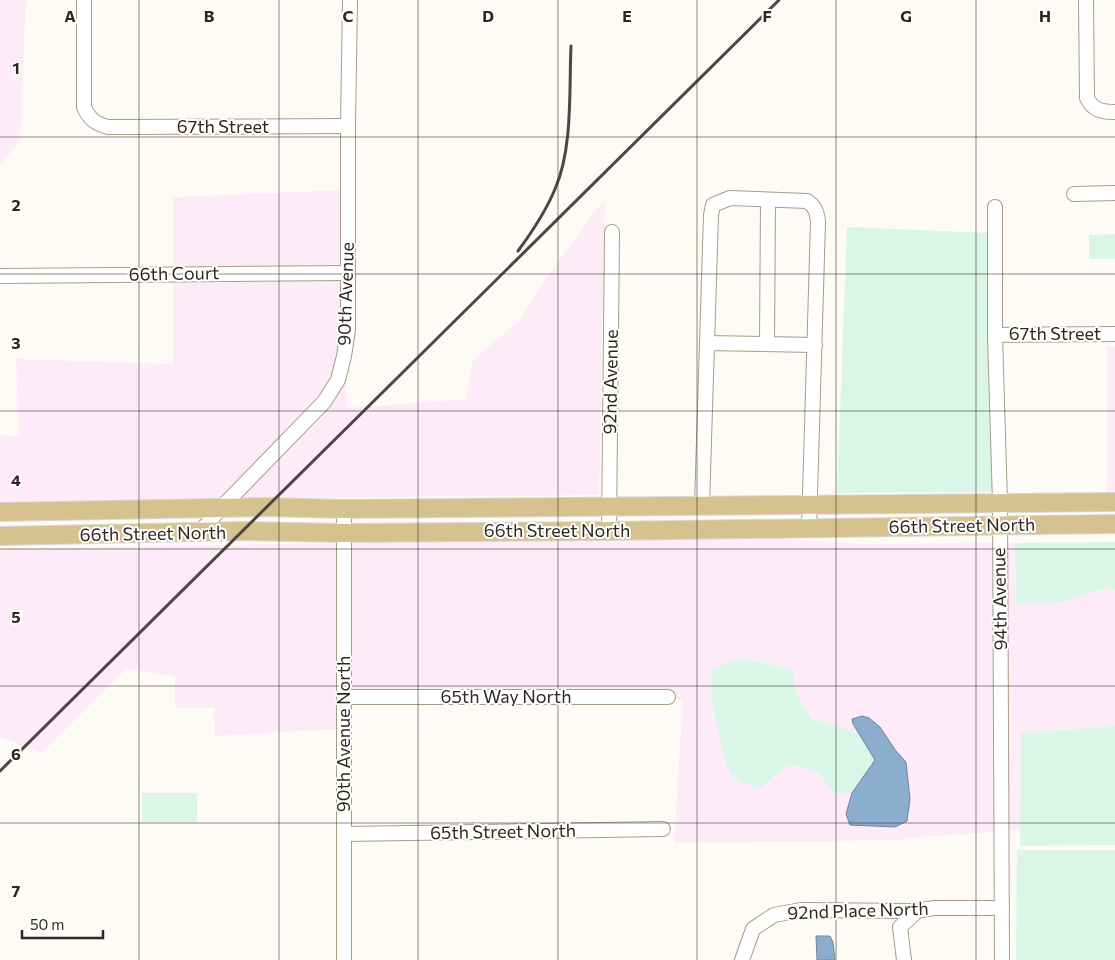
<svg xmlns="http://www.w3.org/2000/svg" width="1115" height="960" font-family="Commissioner,sans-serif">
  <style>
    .commercial { fill: #fdecf7; fill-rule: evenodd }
    .green { fill: #d9f6e8 }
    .water { fill: #8caece; stroke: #6f869a }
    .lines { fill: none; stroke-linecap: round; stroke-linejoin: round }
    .minor-casing { stroke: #a89c88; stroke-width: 16 }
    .major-casing { stroke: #d9d8d7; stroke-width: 20 }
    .minor { stroke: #fff; stroke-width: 14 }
    .major { stroke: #d6c28f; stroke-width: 18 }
    .rail { stroke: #4c4841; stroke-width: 3 }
    .grid { fill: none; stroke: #2c2820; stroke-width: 1; stroke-opacity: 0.55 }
    .labels { text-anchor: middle; stroke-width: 4; stroke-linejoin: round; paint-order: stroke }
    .street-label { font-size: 18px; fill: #2c2820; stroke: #fff }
    .grid-label { font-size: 16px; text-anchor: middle; font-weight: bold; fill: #2c2820; stroke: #fff; stroke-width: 4; stroke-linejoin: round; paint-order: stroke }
  </style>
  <rect width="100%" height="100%" fill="#fefbf7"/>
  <g class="commercial">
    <polygon points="0,0 26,0 20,142 0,164"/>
    <polygon points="342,190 341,267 173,269 173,197"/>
    <polygon points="605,198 599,495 238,499 329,406 345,377 346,408 466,399 473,360 520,320 544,281"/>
    <polygon points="341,278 342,330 338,355 332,379 319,399 221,499 0,502 0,435 19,436 16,359 173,364 173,280"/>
    <rect x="1107" y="346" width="8" height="146"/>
    <path d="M754,537L862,544L994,543L996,832L904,838L905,840L674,843L683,699H674V691H350V543ZM735,660H750L791,670L797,693L813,719L833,724L859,734L853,724L880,727L896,751L906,762L846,814L852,793H834L818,773L792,765L782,770L759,789Z"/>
    <polygon points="338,543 337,729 215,736 214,708 175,708 175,677 126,669 42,753 0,737 0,549"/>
    <polygon points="1006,543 1015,543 1016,604 1058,603 1107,588 1115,591 1115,726 1021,733 1020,830 1008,831"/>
  </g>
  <g class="green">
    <polygon points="847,227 989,233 993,492 837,493"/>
    <polygon points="1115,234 1115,259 1089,259 1089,235"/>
    <polygon points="1115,542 1115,591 1107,588 1058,603 1016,604 1015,543"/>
    <polygon points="735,660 750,660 792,670 797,693 812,719 833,724 859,734 875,760 852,793 834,793 818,773 792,765 782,770 759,789 738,781 730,773 722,750 712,701 712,670"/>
    <polygon points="1115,726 1115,845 1020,846 1021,733"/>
    <rect x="142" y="793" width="55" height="29"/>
    <polygon points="1017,850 1115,850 1115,960 1016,960"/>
  </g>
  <g class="water">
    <polygon points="862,716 869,718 880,727 896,751 906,762 910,799 907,821 895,827 850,825 846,814 852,793 875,760 853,724 852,719"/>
    <polygon points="816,936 830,936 833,942 835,960 817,960"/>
  </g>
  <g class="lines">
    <defs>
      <g id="minor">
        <path d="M84,0V107C89,119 96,124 108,127L348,126"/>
        <path d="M1086,0L1087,98C1093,110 1101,112 1115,112"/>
        <polyline points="1074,194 1115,193"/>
        <polyline points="995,207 995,335 1000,503 1002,960"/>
        <polyline points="0,276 348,273"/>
        <polyline points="995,335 1115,334"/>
        <polyline points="707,343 815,345"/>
        <polyline points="767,344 768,200"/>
        <path d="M702,505L711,215L713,205L730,198L807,201C815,206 817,212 818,222L809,528"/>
        <polyline points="609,531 612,232"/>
        <polyline points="199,533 221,508 324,402 338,380 344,356 348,330 348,126 350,0"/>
        <polyline points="344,697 668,697"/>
        <polyline points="344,834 663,829"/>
        <polyline points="344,960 344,509"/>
        <polyline points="742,960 753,929 774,915 801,910 915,911 934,908 1002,908"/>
        <polyline points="904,960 900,927 914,914 915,911"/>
      </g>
      <g id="major">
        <polyline points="0,512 266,507 344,509 1115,502"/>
        <polyline points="0,536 242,531 344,533 609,531 1115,524"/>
      </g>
    </defs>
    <use href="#minor" class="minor-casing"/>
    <use href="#major" class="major-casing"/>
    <use href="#minor" class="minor"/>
    <use href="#major" class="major"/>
    <g class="rail">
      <path d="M518,251C532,232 546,211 555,189C573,149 569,89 571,46"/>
      <polyline points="0,771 779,0"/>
    </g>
  </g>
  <path class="grid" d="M139,0V960M279,0V960M418,0V960M558,0V960M697,0V960M836,0V960M976,0V960M0,137H1115M0,274H1115M0,411H1115M0,549H1115M0,686H1115M0,823H1115"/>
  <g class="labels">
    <g class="street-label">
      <text x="223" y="133">67th Street</text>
      <text transform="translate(174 274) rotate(-1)" y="6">66th Court</text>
      <text transform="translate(346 294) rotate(-88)" y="6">90th Avenue</text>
      <text x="1055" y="340">67th Street</text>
      <text transform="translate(611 382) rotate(-89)" y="6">92nd Avenue</text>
      <text transform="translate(962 526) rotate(-1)" y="6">66th Street North</text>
      <text x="557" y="537">66th Street North</text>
      <text transform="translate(153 534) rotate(-1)" y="6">66th Street North</text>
      <text transform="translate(1000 599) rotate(-91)" y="6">94th Avenue</text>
      <text x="506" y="703">65th Way North</text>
      <text transform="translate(344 734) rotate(-90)" y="6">90th Avenue North</text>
      <text transform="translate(503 832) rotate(-1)" y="6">65th Street North</text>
      <text transform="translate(858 911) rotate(-2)" y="6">92nd Place North</text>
    </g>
  </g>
  <g class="grid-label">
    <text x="70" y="22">A</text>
    <text x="209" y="22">B</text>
    <text x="348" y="22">C</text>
    <text x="488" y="22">D</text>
    <text x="627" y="22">E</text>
    <text x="767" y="22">F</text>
    <text x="906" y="22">G</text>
    <text x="1045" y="22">H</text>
    <text x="16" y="74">1</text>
    <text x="16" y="211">2</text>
    <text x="16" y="349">3</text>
    <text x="16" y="486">4</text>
    <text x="16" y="623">5</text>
    <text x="16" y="760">6</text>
    <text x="16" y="897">7</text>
  </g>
  <path d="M22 930v8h81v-8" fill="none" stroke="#2c2820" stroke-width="2.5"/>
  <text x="30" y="930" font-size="15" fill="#2c2820" stroke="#ffffff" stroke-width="4" paint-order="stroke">50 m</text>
</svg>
